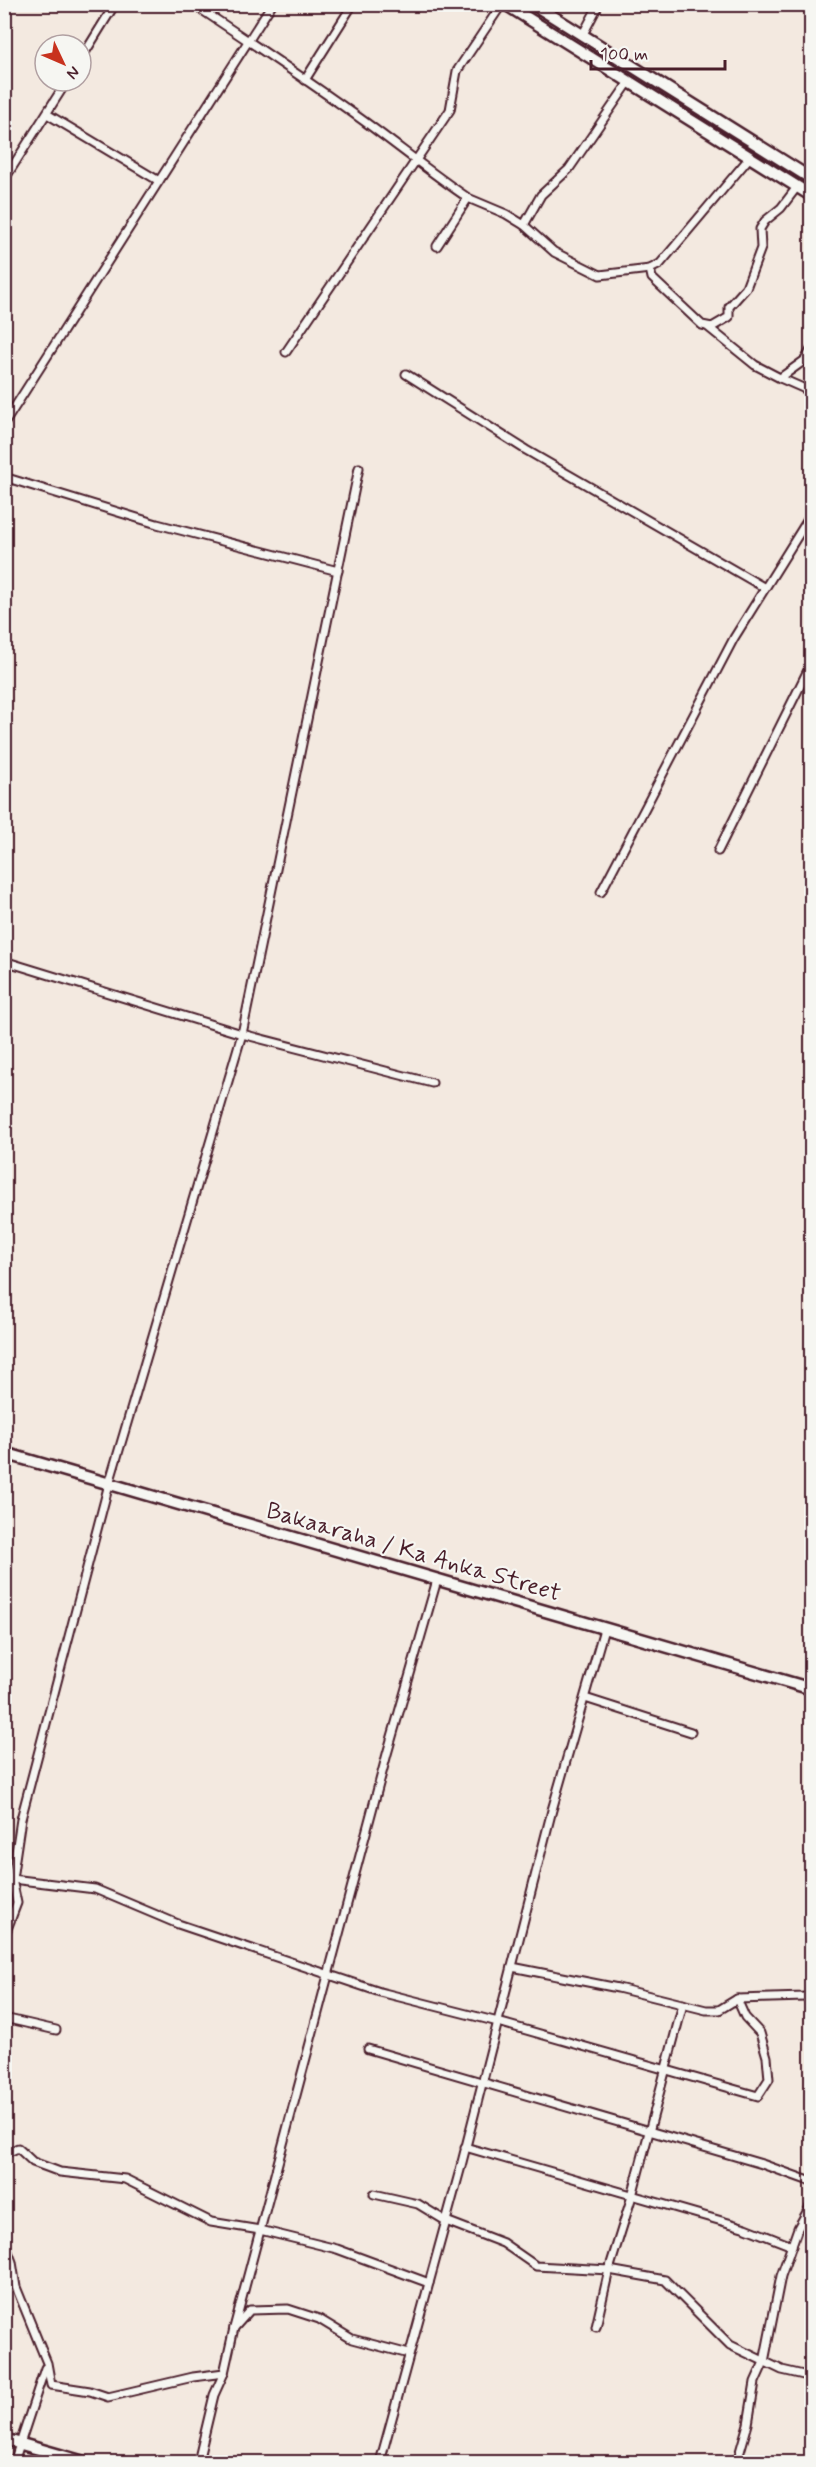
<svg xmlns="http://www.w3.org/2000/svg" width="816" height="2467" font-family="Mynerve,sans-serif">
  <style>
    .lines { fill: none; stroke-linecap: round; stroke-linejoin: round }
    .street-casing { stroke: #4a1f2b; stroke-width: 11 }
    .secondary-casing { stroke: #4a1f2b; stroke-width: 15 }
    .street { stroke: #f6f6f2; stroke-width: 7 }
    .secondary { stroke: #f6f6f2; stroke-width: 10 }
    .labels { text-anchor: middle; stroke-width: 4.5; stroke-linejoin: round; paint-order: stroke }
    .street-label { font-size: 24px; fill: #4a1f2b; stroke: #f6f6f2 }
  </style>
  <rect width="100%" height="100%" fill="#f3e9e0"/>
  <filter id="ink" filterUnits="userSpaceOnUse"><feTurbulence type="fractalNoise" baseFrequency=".0167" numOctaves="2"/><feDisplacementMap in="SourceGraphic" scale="12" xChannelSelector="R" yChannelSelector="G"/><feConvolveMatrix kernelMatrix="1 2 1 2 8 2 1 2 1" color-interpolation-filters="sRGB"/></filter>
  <g filter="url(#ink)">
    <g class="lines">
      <defs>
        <g id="street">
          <path d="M193,4C250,42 306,79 361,119C397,145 431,173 468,198L437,246"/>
          <polyline points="582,36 599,4"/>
          <polyline points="81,59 115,4"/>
          <polyline points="305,80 353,4"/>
          <polyline points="47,114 159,181"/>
          <polyline points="4,180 67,81"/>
          <polyline points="468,198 506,214 524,225 541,195 569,169 629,82"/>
          <polyline points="524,225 554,252 600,275 650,269 660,264 750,157"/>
          <polyline points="650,269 652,278 702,325 712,327 729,317 729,307 746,288 761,248 760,229 765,221 781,208 797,187"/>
          <polyline points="708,327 755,365 780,378 805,360 812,348"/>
          <polyline points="286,352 450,110 457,71 502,4"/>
          <polyline points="406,374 526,450 765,588"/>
          <polyline points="780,378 812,392"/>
          <polyline points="4,424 272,4"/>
          <polyline points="4,477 157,524 338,571"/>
          <polyline points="718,851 812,662"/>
          <polyline points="601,892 734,638 812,513"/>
          <polyline points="4,961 242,1034 432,1083"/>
          <polyline points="585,1698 691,1732"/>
          <polyline points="12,1879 95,1889 178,1924 380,1992 498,2022 758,2096 769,2079 767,2057 760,2033 745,2017 737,1999"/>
          <polyline points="4,1937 17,1903 12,1879 21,1819 109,1484 242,1034 359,468"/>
          <polyline points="512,1967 618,1988 706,2010 719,2010 737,1999 805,1997 812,1995"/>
          <polyline points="4,2018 56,2030"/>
          <polyline points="368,2049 762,2164 812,2182"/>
          <polyline points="465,2147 746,2228 792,2246"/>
          <polyline points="4,2154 18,2148 33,2162 60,2172 125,2179 211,2222 260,2230 337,2249 429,2283"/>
          <polyline points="374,2194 418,2204 446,2221 503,2243 536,2266 609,2270 665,2280 730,2345 782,2370 812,2377"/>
          <polyline points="4,2241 12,2262 16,2287 47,2363 51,2385 90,2391 108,2397 193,2377 224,2373"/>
          <polyline points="596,2327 609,2270 632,2196 683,2004"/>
          <polyline points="234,2328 387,1754 437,1580"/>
          <polyline points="14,2462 45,2368"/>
          <polyline points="198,2462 214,2395 224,2373 234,2328 250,2310 288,2309 319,2319 352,2339 409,2354"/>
          <polyline points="380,2462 460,2170 552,1810 604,1629"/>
          <polyline points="737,2462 748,2424 755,2382 764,2362 781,2276 798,2228 812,2203"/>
        </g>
        <g id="secondary">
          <polyline points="505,4 812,196"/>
          <polyline points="533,4 812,179"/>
          <polyline points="4,1453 812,1689"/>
          <polyline points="4,2439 84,2462"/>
        </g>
      </defs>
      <use href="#street" class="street-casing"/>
      <use href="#secondary" class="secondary-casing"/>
      <use href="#street" class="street"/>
      <use href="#secondary" class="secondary"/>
    </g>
  </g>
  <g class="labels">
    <g class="street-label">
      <text transform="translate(414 1551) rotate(16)" y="8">Bakaaraha / Ka Anka Street</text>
    </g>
  </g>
  <rect width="816" height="2467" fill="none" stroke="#f6f6f2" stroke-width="24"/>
  <rect x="12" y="12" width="792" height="2443" fill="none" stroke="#4a1f2b" stroke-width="2" filter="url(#ink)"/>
  <g transform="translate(63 63) rotate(134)"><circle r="28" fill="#f6f6f2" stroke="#b1a0a2" stroke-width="1.5"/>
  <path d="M0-4.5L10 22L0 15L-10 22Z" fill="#c8321e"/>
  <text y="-9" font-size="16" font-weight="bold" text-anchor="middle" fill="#4a1f2b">N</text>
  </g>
  <path d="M591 60v9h134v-9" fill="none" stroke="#4a1f2b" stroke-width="3"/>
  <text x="600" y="60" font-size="18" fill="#4a1f2b" stroke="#f6f6f2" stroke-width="4.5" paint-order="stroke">100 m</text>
</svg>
